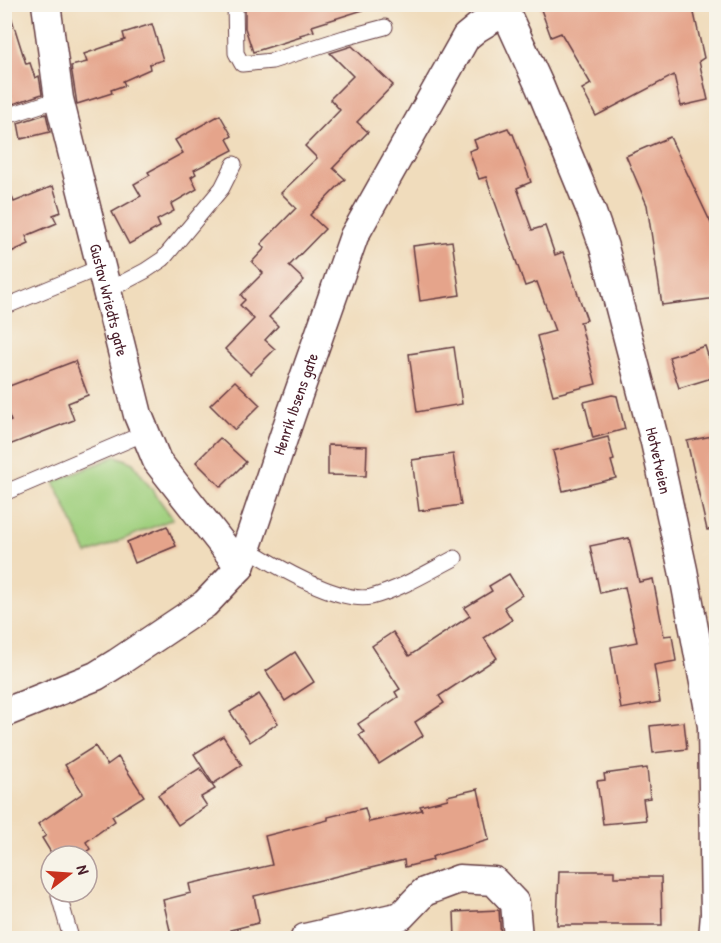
<svg xmlns="http://www.w3.org/2000/svg" width="721" height="943" font-family="'Patrick Hand',sans-serif">
  <style>
    .green { fill: #a0d07f; stroke: #757855; stroke-width: 1.5 }
    .building { fill: #e5a48b }
    .lines { fill: none; stroke-linecap: round; stroke-linejoin: round }
    .service-casing { stroke: #633b41; stroke-width: 17 }
    .minor-casing { stroke: #633b41; stroke-width: 31 }
    .service { stroke: #fff; stroke-width: 15 }
    .minor { stroke: #fff; stroke-width: 28 }
    .labels { text-anchor: middle; stroke-width: 6; stroke-linejoin: round; paint-order: stroke }
    .street-label { font-size: 16px; fill: #4a1f2b; stroke: #f7f3e8 }
  </style>
  <rect width="100%" height="100%" fill="#f7f3e8"/>
  <filter id="ink" filterUnits="userSpaceOnUse"><feTurbulence type="fractalNoise" baseFrequency=".0167" numOctaves="2"/><feDisplacementMap in="SourceGraphic" scale="12" xChannelSelector="R" yChannelSelector="G"/><feConvolveMatrix kernelMatrix="1 2 1 2 8 2 1 2 1" color-interpolation-filters="sRGB"/></filter>
  <filter id="wash" filterUnits="userSpaceOnUse"><feTurbulence type="fractalNoise" baseFrequency=".008" numOctaves="4" result="noise"/><feDisplacementMap in="SourceGraphic" scale="24" xChannelSelector="R" yChannelSelector="G"/><feGaussianBlur stdDeviation="1.35" result="paint"/><feColorMatrix in="noise" values="0 0 0 0 0 0 0 0 0 0 0 0 0 0 0 0 0 1.4 0 .05"/><feComposite in="paint" operator="in"/></filter>
  <g filter="url(#wash)">
    <rect width="100%" height="100%" fill="#f0dcbc"/>
    <polygon class="green" points="116,456 133,463 173,519 87,554 54,482"/>
    <g id="blocks">
      <g class="building">
        <polygon points="245,4 363,4 363,10 312,26 314,31 300,35 301,37 253,52 245,28"/>
        <polygon points="539,4 692,4 704,58 699,61 708,100 681,106 674,75 596,116 582,89 591,84 561,33 551,37"/>
        <polygon points="4,13 10,13 26,64 30,63 35,78 39,76 42,94 13,104 9,85 4,86"/>
        <polygon points="152,24 163,60 149,64 150,69 123,81 125,85 111,90 112,93 77,104 71,66 87,62 84,54 125,40 123,33"/>
        <polygon points="352,46 393,85 357,122 368,132 333,168 345,179 310,215 325,229 289,266 304,280 269,317 278,326 265,340 275,349 250,374 225,349 254,319 240,305 245,300 241,295 263,273 252,262 265,248 261,244 296,208 281,193 317,158 305,146 340,110 330,99 353,76 330,53"/>
        <polygon points="46,114 50,132 21,139 18,123"/>
        <polygon points="220,115 232,136 227,139 233,150 194,170 196,174 191,177 197,189 171,204 174,211 157,220 160,227 129,244 112,212 141,196 134,184 150,175 148,172 183,153 175,140"/>
        <polygon points="508,128 511,134 513,134 531,182 517,188 532,230 545,226 555,255 563,252 587,320 580,322 596,384 553,395 537,336 555,331 537,282 525,286 486,177 479,179 469,151 477,148 474,140"/>
        <polygon points="670,137 717,236 717,298 662,305 647,205 626,156"/>
        <polygon points="4,184 7,184 14,202 53,186 61,212 53,215 57,223 26,236 29,244 4,255"/>
        <polygon points="452,241 460,295 420,301 413,246"/>
        <polygon points="705,346 715,377 679,388 669,357"/>
        <polygon points="454,347 462,404 417,412 409,354"/>
        <polygon points="75,361 88,395 68,403 74,420 4,447 4,424 11,421 4,403 4,388"/>
        <polygon points="235,381 260,405 235,430 210,405"/>
        <polygon points="612,395 617,396 625,429 593,438 584,402"/>
        <polygon points="717,435 717,529 707,530 687,441"/>
        <polygon points="608,437 614,460 611,461 616,478 563,491 553,451"/>
        <polygon points="220,438 246,462 221,487 196,462"/>
        <polygon points="328,445 367,446 366,476 328,475"/>
        <polygon points="453,454 461,505 419,511 412,460"/>
        <polygon points="167,526 176,546 135,563 127,542"/>
        <polygon points="629,538 639,582 653,579 664,636 672,635 676,661 654,665 660,702 621,709 611,647 637,642 625,587 600,593 590,546"/>
        <polygon points="509,574 522,595 504,607 512,620 484,638 497,658 439,696 444,703 415,722 423,736 379,764 359,735 364,732 358,724 398,697 395,692 400,689 372,646 393,632 409,656 470,616 464,608 492,591 489,586"/>
        <polygon points="295,652 314,682 285,701 266,671"/>
        <polygon points="259,694 278,723 250,742 230,712"/>
        <polygon points="684,722 687,749 653,753 650,726"/>
        <polygon points="223,736 242,765 213,784 194,754"/>
        <polygon points="95,746 107,765 118,757 144,796 112,816 115,821 86,842 90,849 80,856 53,856 42,838 46,836 38,824 83,793 65,765"/>
        <polygon points="200,768 215,789 201,797 207,806 178,825 158,795"/>
        <polygon points="647,768 650,798 643,799 646,820 603,824 597,781 605,780 604,774"/>
        <polygon points="478,789 489,840 434,856 432,857 433,860 405,867 404,860 254,896 259,921 258,923 230,930 231,933 214,939 172,939 163,900 191,893 189,884 272,865 265,836 328,820 328,817 365,808 369,822 422,810 420,806 448,799 447,796"/>
        <polygon points="559,871 614,871 614,877 661,877 662,925 557,925"/>
        <polygon points="499,910 501,939 455,939 454,912"/>
      </g>
    </g>
  </g>
  <g filter="url(#ink)">
    <use href="#blocks" fill-opacity="0" stroke="#633b41" stroke-width="1.5"/>
    <g class="lines">
      <defs>
        <g id="service">
          <polyline points="235,4 236,53 242,64 272,61 344,38 385,27"/>
          <polyline points="4,117 59,99"/>
          <polyline points="107,291 145,271 163,259 222,188 234,164"/>
          <polyline points="4,307 101,267"/>
          <polyline points="4,493 145,433"/>
          <path d="M247,548C274,565 339,604 371,597C401,589 428,572 455,558"/>
          <polyline points="59,896 71,938"/>
        </g>
        <g id="minor">
          <path id="s1" d="M46,4L59,99L138,415L157,461L240,567"/>
          <path id="s2" d="M502,4L540,87L592,213L604,247L655,442L683,570L712,726L715,914L713,938"/>
          <path id="s3" d="M4,713L96,676L117,663L205,604L240,567L291,415L354,236L466,37L477,28L505,11"/>
          <polyline points="305,938 401,916 424,892 459,879 494,881 515,903 518,938"/>
        </g>
      </defs>
      <use href="#service" class="service-casing"/>
      <use href="#minor" class="minor-casing"/>
      <use href="#service" class="service"/>
      <use href="#minor" class="minor"/>
    </g>
  </g>
  <g class="labels">
    <g class="street-label">
      <text dy="6" stroke="none"><textPath href="#s1" startOffset="303">Gustav Wriedts gate</textPath></text>
      <text dy="6" stroke="none"><textPath href="#s3" startOffset="453">Henrik Ibsens gate</textPath></text>
      <text dy="6" stroke="none"><textPath href="#s2" startOffset="484">Hotvetveien</textPath></text>
    </g>
  </g>
  <rect width="721" height="943" fill="none" stroke="#f7f3e8" stroke-width="24"/>
  <g transform="translate(69 874) rotate(73)"><circle r="28" fill="#f7f3e8" stroke="#b29e9c" stroke-width="1.5"/>
  <path d="M0-4.5L10 22L0 15L-10 22Z" fill="#c8321e"/>
  <text y="-9" font-size="16" font-weight="bold" text-anchor="middle" fill="#4a1f2b">N</text>
  </g>
</svg>
